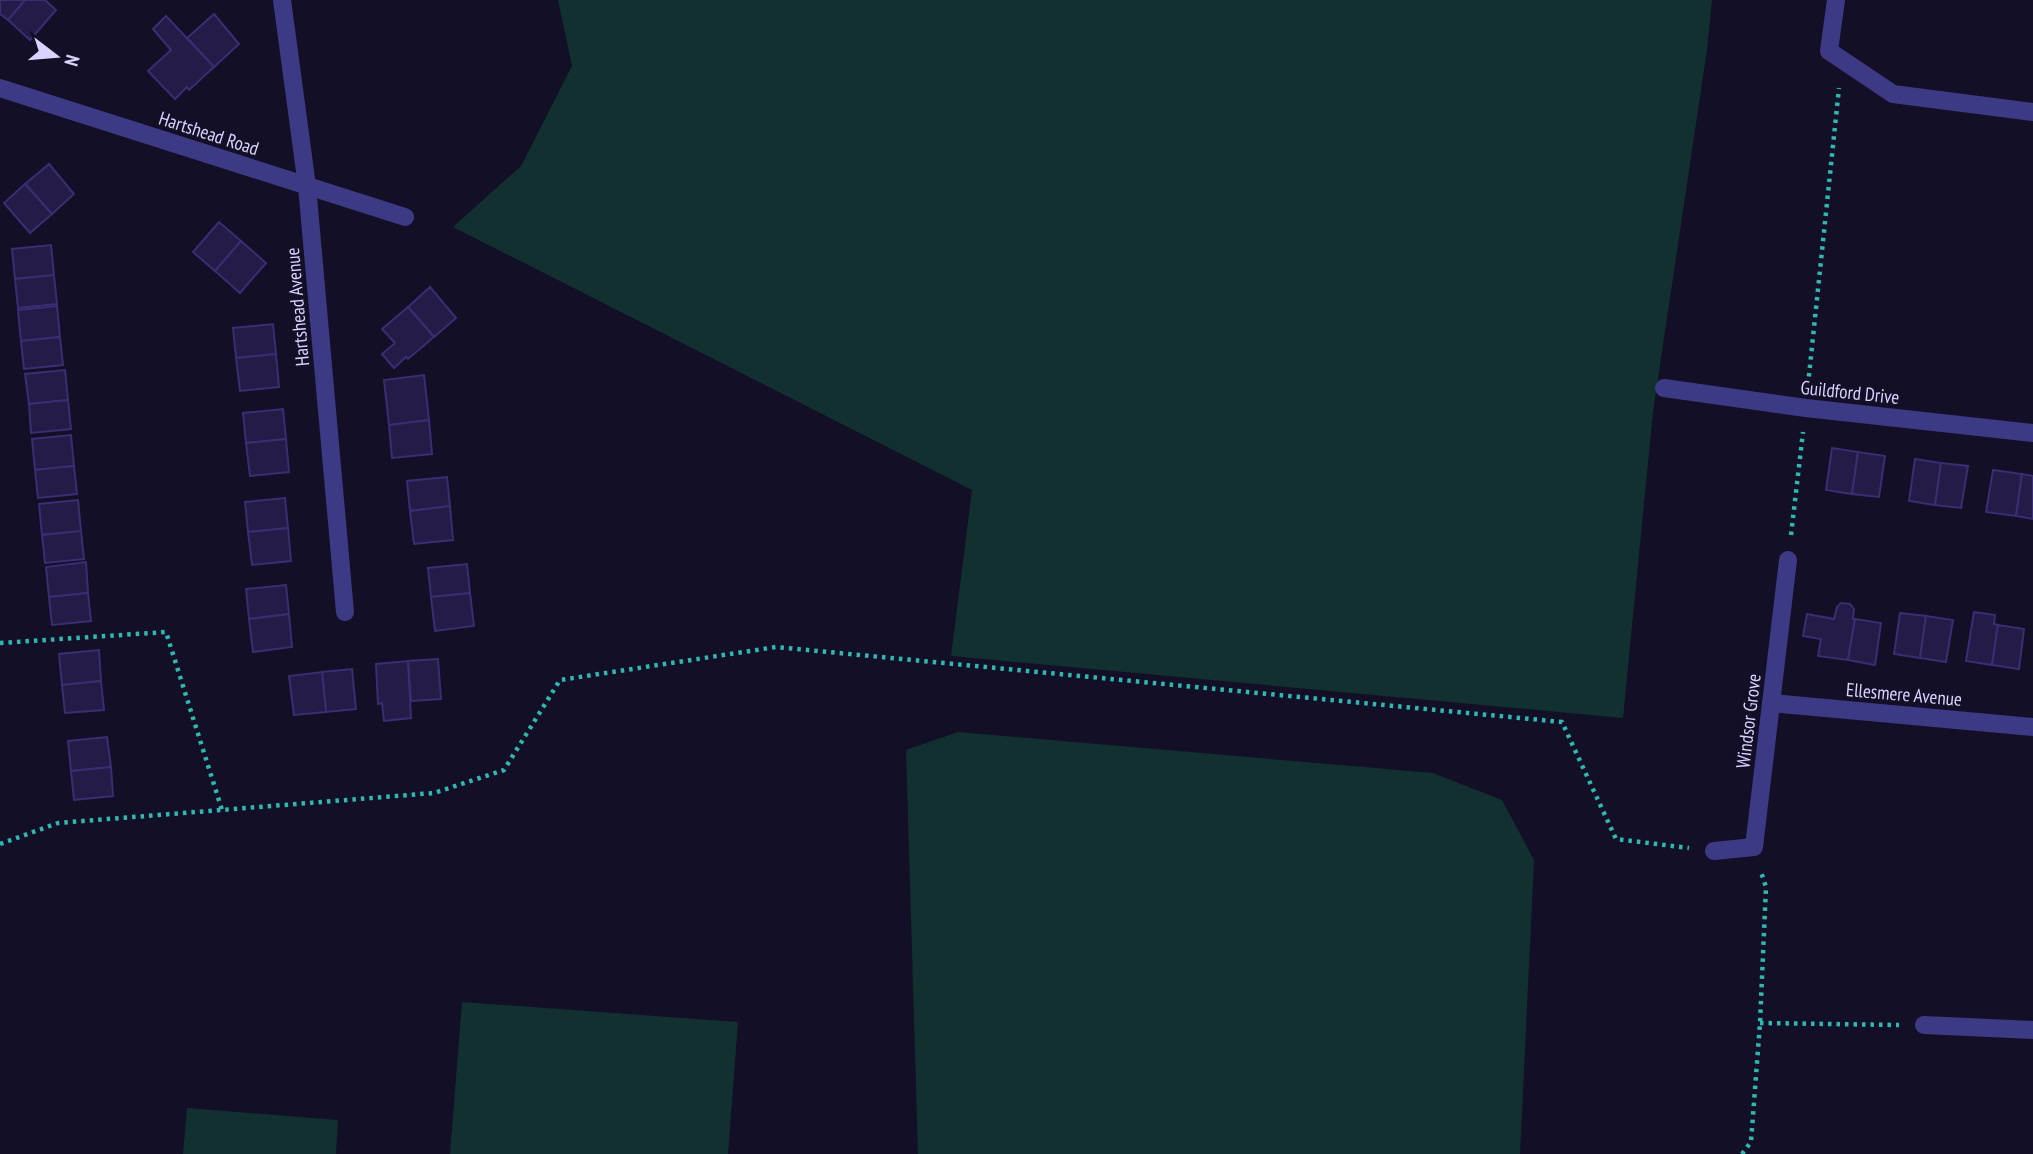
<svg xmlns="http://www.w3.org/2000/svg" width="2033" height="1154" font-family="'PT Sans Narrow',sans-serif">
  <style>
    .green { fill: #12302f }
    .building { fill: #241b47; stroke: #3b2d73; stroke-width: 2 }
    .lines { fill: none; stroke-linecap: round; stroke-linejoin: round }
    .path { stroke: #2fb8b0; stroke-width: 4.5; stroke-dasharray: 3.5 5; stroke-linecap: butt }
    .street { stroke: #3d3a85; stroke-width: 18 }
    .labels { text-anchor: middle; stroke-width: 7; stroke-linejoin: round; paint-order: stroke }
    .street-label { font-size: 19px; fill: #d9d4ff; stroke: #130f26 }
  </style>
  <rect width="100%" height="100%" fill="#130f26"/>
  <g class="green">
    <polygon points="558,0 1712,0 1707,50 1653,412 1623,718 951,656 972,490 453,227 521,166 572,66"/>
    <polygon points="958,732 1433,773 1502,800 1534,860 1520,1154 918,1154 906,750"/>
    <polygon points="462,1002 738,1022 728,1154 450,1154"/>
    <polygon points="187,1108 338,1120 336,1154 183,1154"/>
  </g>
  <g class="building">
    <polygon points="0,0 25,0 8,20 0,14"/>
    <polygon points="25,0 45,0 56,10 30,40 8,20"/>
    <polygon points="214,14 239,44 214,67 187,38"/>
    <polygon points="166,16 214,67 189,90 187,87 175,99 148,71 171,50 153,29"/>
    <polygon points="49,164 74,194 52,214 25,184"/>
    <polygon points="25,184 52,214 30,233 4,203"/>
    <polygon points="219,222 241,241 215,271 193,252"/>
    <polygon points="241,241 266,263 240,293 215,271"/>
    <polygon points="51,245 54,275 15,279 12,249"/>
    <polygon points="54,275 57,304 18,308 15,279"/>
    <polygon points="430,287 456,318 434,337 408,307"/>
    <polygon points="57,306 60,337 21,341 18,310"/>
    <polygon points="408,307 434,337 408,359 406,357 394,368 382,354 395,343 382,329"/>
    <polygon points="273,324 276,354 236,358 233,328"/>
    <polygon points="60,337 63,365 24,369 21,341"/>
    <polygon points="276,354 279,387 240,391 236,358"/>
    <polygon points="65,370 68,400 29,404 25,374"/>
    <polygon points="424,375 429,420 389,425 384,380"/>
    <polygon points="68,400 71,429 31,433 29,404"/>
    <polygon points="283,409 286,439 246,443 243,413"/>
    <polygon points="429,420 432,454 392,458 389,425"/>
    <polygon points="71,435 74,466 35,470 32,439"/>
    <polygon points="286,439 289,472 250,476 246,443"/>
    <polygon points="1832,448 1858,452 1852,494 1826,490"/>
    <polygon points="1858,452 1885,456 1879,497 1852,494"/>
    <polygon points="1915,459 1941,463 1935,505 1909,501"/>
    <polygon points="1941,463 1968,466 1961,508 1935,505"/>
    <polygon points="74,466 77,494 38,498 35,470"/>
    <polygon points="1993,470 2022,474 2016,516 1986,512"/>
    <polygon points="2022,474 2033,476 2033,519 2016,516"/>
    <polygon points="447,477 450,506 410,511 407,481"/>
    <polygon points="285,498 288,528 248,532 245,502"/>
    <polygon points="78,500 81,531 42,535 39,504"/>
    <polygon points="450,506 453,540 414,544 410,511"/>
    <polygon points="288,528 291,561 252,565 248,532"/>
    <polygon points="81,531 84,559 45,563 42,535"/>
    <polygon points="86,562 88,593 49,597 46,567"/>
    <polygon points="467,564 470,593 431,597 428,568"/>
    <polygon points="286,585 289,614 249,619 246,589"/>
    <polygon points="88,593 91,621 52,625 49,597"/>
    <polygon points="470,593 474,626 435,631 431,597"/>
    <polygon points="1841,603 1850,604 1854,609 1853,619 1855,619 1848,660 1818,656 1821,639 1803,636 1807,614 1834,619 1837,607"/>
    <polygon points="1974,612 1995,615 1994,624 1998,625 1992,665 1966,661"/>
    <polygon points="1900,613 1926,616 1920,658 1894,654"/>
    <polygon points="289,614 292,647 253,652 249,619"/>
    <polygon points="1926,616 1953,620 1946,662 1920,658"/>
    <polygon points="1855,619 1881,623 1875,665 1848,660"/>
    <polygon points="1998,625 2024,629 2019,669 1992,665"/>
    <polygon points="99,650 101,681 62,685 59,654"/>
    <polygon points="438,659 441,699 411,701 408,661"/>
    <polygon points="408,661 411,718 384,721 382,703 378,704 376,664"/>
    <polygon points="352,669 356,709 326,712 322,672"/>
    <polygon points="322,672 326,712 294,715 289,676"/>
    <polygon points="101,681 104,710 65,713 62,685"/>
    <polygon points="107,737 111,767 71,771 68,741"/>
    <polygon points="111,767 113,796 74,800 71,771"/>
  </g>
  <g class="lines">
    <g class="path">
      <polyline points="1808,385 1839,88"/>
      <polyline points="1791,535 1803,432"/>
      <polyline points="0,643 166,632 222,810"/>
      <polyline points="0,844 58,823 434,793 504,770 560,680 776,647 1562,722 1616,839 1689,848"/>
      <polyline points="1760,1023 1899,1025"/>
      <polyline points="1742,1154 1751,1142 1760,1023 1766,887 1761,872"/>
    </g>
    <g class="street">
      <polyline points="282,0 307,186 345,612"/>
      <polyline points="1836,0 1829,51 1893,94 2033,112"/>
      <polyline points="0,88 405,217"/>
      <polyline points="1664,388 1806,408 2033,433"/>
      <polyline points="1771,703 2033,727"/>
      <polyline points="1714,851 1754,847 1788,560"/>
      <polyline points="1924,1025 2033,1030"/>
    </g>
  </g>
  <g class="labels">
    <g class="street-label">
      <text transform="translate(209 133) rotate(18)" y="7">Hartshead Road</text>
      <text transform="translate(297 307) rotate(-95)" y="7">Hartshead Avenue</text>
      <text transform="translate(1850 392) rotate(6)" y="7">Guildford Drive</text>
      <text transform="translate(1904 694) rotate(5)" y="7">Ellesmere Avenue</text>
      <text transform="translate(1748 721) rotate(-83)" y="7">Windsor Grove</text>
    </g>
  </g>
  <g transform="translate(56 56) rotate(106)" stroke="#130f26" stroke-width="5" paint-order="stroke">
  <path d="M0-5L12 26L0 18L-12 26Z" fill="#d9d4ff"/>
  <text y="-10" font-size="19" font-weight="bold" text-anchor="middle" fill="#d9d4ff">N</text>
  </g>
</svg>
